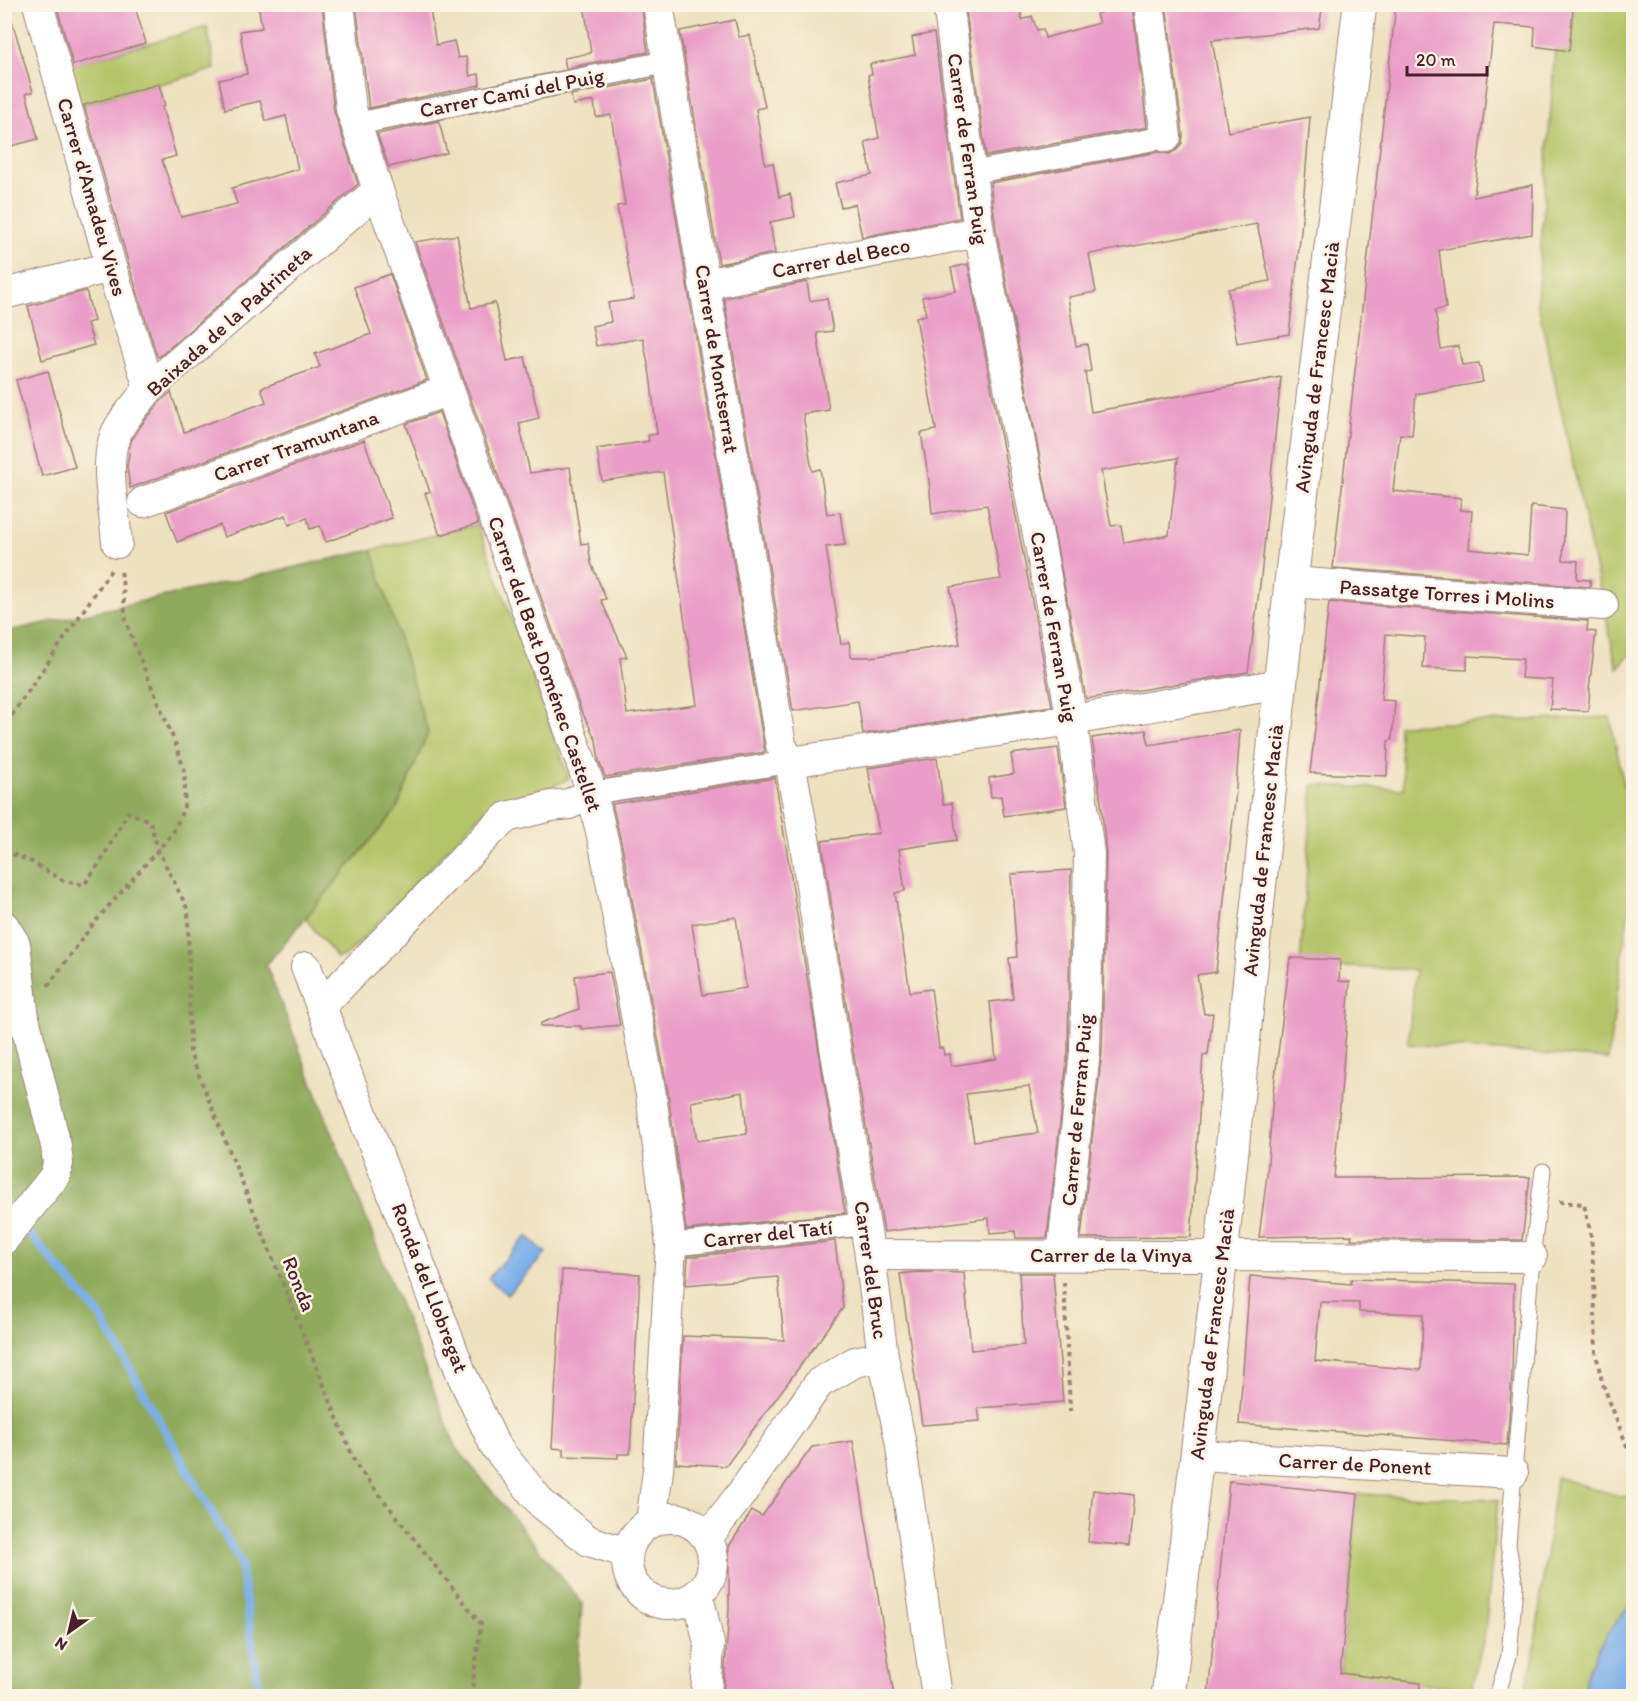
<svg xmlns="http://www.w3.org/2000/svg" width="1638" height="1701" font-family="Itim,sans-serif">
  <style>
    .green { fill: #b4c467; stroke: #7f7249; stroke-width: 1.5 }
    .forest { fill: #8faa5c; stroke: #6c6444; stroke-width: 1.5 }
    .water { fill: #7cafe9; stroke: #63678a; stroke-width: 1.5 }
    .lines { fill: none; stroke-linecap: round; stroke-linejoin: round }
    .stream { stroke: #7cafe9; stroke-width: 8 }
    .building { fill: #ea9dc8; fill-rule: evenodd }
    .service-casing { stroke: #9c8076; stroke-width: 17 }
    .pedestrian-casing { stroke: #9c8076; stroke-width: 25 }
    .minor-casing { stroke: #9c8076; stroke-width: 32 }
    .tertiary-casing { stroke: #9c8076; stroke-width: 35 }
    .path { stroke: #9c8076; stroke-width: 4; stroke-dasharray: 4.5 4.5; stroke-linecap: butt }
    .service { stroke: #fff; stroke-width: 15 }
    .pedestrian { stroke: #fff; stroke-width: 22 }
    .minor { stroke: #fff; stroke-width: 30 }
    .tertiary { stroke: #fff; stroke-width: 33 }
    .labels { text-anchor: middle; stroke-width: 5; stroke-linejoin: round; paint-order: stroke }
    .street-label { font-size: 21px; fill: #4a1f2b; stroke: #fcf5e5 }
  </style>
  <rect width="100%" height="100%" fill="#fcf5e5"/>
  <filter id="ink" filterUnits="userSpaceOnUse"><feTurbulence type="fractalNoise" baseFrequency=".0167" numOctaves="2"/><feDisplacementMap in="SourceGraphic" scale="12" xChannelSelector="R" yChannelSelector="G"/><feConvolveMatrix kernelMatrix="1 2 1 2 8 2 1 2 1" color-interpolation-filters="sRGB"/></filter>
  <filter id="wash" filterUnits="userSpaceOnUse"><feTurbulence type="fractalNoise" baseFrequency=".008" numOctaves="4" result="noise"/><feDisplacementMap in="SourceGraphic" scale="24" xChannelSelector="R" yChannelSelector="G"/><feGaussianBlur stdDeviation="1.35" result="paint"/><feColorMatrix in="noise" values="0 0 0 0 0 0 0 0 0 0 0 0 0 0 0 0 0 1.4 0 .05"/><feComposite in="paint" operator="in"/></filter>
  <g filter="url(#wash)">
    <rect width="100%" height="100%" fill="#eee1c0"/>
    <g class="green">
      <polygon points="1558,5 1633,5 1634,651 1617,668 1537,300"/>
      <polygon points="207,27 215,69 80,106 70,65"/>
      <path d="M478,525L569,778C553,790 534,790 515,796C500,801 488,809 477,818L347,955L337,958L305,918L396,810L428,733L372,550Z"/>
      <polygon points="1610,717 1629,809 1633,880 1608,1059 1408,1044 1415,970 1300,965 1313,785 1404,789 1398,725"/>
      <path d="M1556,1477L1622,1497L1633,1494C1633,1508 1636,1598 1632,1604C1615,1629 1579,1664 1585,1696H1523L1533,1660Z"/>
      <polygon points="1358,1494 1498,1500 1485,1633 1471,1690 1340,1674"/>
    </g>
    <polygon class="forest" points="372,550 428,733 396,810 266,965 456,1447 582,1603 576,1696 5,1696 4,632"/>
    <g class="water">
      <polygon points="527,1236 546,1253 507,1295 488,1278"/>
      <path d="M1633,1602V1664L1627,1689L1629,1696H1585C1580,1668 1614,1622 1633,1602Z"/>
    </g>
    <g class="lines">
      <polyline class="stream" points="4,1204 100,1316 240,1562 260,1696"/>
    </g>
    <g id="blocks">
      <g class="building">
        <polygon points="56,4 134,4 146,43 73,65"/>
        <polygon points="258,4 322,4 334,111 358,184 159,357 157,356 128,262 84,105 159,84 165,106 162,107 176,156 162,160 181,217 237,204 232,188 298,169 286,116 266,121 260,101 225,109 219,80 247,74 240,31 262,28"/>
        <polygon points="356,4 429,4 436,45 454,41 458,58 466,57 470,76 479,74 480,85 369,108"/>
        <polygon points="584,4 641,4 648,52 566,68 564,58 591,53"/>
        <polygon points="965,4 1020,4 1022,20 1032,16 1037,30 1043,29 1045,38 1099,23 1096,14 1116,8 1115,4 1132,4 1147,127 986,156"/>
        <path d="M1166,4H1323L1319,28L1212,40L1228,132L1310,117L1301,231L1289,334L1237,343L1228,289L1270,281L1257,224L1089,254L1096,292L1068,297L1076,346L1087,344L1091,371L1085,372L1091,412L1281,377L1261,577L1248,672L1086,699L996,229L990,183L1158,152L1169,154L1177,150L1182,143L1183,135ZM1178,458L1169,535L1124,543L1121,525L1111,526L1101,471Z"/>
        <polygon points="1396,4 1525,4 1573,10 1569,51 1534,46 1535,27 1494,24 1474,197 1533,185 1532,234 1439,250 1446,308 1435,310 1441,349 1458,346 1462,365 1479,363 1483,382 1416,394 1412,435 1400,434 1393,491 1461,498 1460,510 1472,511 1469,549 1528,555 1531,506 1565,510 1563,560 1578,561 1577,579 1590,580 1590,587 1333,568"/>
        <polygon points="10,14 33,92 26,93 38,139 4,148 4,15"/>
        <polygon points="735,20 739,37 750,35 765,107 756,109 765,164 773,163 779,197 790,194 795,217 770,222 775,253 719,264 680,31"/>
        <polygon points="934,33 960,218 862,237 855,204 841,207 835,183 872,175 865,142 879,138 868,75 872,74 870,64 915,55 912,37"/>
        <polygon points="653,79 765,752 605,777 599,761 596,740 581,710 415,242 457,235 471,308 495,303 507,361 525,357 539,418 519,423 530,473 570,467 581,544 588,543 591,563 606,599 601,600 627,657 620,658 627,714 697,705 663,472 602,481 597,449 649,441 648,435 657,434 650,375 643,338 596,346 592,326 611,322 608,303 634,299 617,206 625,205 611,115 596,117 594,101 573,105 571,95"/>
        <polygon points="439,121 447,153 389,167 377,134"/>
        <polygon points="968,264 1052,706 863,734 858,701 793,711 724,298 807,282 810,301 827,298 833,331 817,333 829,410 803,414 812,471 820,469 827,514 840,512 842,526 845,545 826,547 841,644 849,642 851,657 870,657 960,644 950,587 1001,579 987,505 932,514 929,481 921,433 936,430 916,317 926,315 922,297 956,291 951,268"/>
        <polygon points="390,274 427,380 130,488 127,466 131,441 142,424 162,400 171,392 184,432 266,402 261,388 320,367 315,354 371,334 354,287"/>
        <polygon points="86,291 94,321 87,323 94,345 42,360 28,306"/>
        <polygon points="48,371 75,467 42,476 16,380"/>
        <polygon points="439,412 478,524 440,535 425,493 430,492 406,424"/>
        <polygon points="364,440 392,518 326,542 320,526 310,529 307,518 289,525 286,515 224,537 220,525 177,542 166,512"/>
        <polygon points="1329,602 1588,621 1587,631 1596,632 1589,689 1590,689 1588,711 1550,709 1553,680 1521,678 1523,659 1467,656 1467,670 1423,668 1425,637 1386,634 1381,700 1395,701 1392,740 1388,741 1387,776 1310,773"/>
        <polygon points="1146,730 1149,745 1240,730 1235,801 1216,972 1197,975 1204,1014 1213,1013 1208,1054 1203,1055 1191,1237 1081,1238 1102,1052 1106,854 1101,802 1092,738"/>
        <polygon points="1058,748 1066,807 1004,816 1001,796 991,797 989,778 1014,774 1011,754"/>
        <path d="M937,758L943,804L952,803L957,840L899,849L905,891L895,893L910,992L931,989L939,1048H943L944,1055L950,1054L951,1066L996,1059L990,1002L1013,999L1009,958L1017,957L1011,874L1071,870L1068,1051L1047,1238H1016L1015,1231L990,1233L989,1218L884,1232L852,1044L822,841L879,833L868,768ZM1029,1086L1038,1133L974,1141L966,1094Z"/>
        <path d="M775,778L845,1213L686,1230L668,1092L622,846L612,804ZM736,917L746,988L703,995L692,924ZM743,1092L747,1134L697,1141L691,1102Z"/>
        <polygon points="1290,958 1340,960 1339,981 1350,982 1334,1178 1530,1177 1522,1240 1351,1239 1352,1235 1259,1237 1267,1175 1273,1093"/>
        <polygon points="610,972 620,1025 581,1029 581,1026 541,1026 541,1023 579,1009 575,976"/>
        <polygon points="835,1241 843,1308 726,1466 676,1463 683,1336 784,1340 778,1277 686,1285 688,1257"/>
        <polygon points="562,1270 640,1274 630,1454 618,1454 618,1458 564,1456 564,1449 552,1448"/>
        <polygon points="918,1272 964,1273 971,1350 1024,1345 1019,1273 1053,1273 1063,1402 978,1408 980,1421 922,1425 900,1274"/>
        <path d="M1250,1276L1351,1284V1279L1514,1284L1512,1377L1507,1445L1239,1424ZM1320,1302L1359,1303V1312L1423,1314L1421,1370L1315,1361Z"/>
        <polygon points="853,1441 894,1696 723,1696 729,1610 729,1546 752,1511 762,1516 812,1447"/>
        <polygon points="1229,1481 1358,1494 1340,1673 1420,1683 1419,1696 1208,1696"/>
        <polygon points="1093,1490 1134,1495 1129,1546 1088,1542"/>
      </g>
    </g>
  </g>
  <g filter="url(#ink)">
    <use href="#blocks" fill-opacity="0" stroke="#9c8076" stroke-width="1.5"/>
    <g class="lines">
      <defs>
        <polyline id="service" points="1497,1696 1509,1656 1515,1586 1508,1545 1532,1257 1543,1171"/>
        <g id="pedestrian">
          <polyline points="356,124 667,62"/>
          <polyline points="970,173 1166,137"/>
          <polyline points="592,793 790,762"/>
          <polyline points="671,1245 865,1224"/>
        </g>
        <g id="minor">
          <polyline points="38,4 111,267 149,388"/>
          <polyline points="339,4 351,109 378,190 592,793 605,849 651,1095 671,1245 658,1471 651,1522"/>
          <polyline points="658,4 781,745 790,762 805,844 835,1047 870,1255 883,1356 900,1440 937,1696"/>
          <polyline points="948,4 979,232 1041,550 1072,720 1089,854 1085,1052 1062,1255"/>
          <polyline points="1149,4 1166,137"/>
          <polyline points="704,284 979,232"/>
          <polyline points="4,294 111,267"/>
          <polyline points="143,502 449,390"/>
          <path d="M117,543C115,513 105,471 113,442C118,422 138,404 149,388L378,190"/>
          <polyline points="1291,582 1603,605"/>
          <polyline points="790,762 1072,720 1281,684"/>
          <polyline points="4,926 15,944 24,1018 56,1146 58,1163 55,1176 4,1239"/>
          <polyline points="306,967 462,1375 495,1446 542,1504 589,1541 627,1553"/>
          <polyline points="321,1006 491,831 507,817 551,806 569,804 592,793"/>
          <polyline points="870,1255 1532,1257"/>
          <polyline points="1198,1455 1513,1473"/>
          <circle cx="670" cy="1561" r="43"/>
          <polyline points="707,1538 741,1494 819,1383 855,1362 883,1356"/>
          <polyline points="698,1595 709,1644 706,1696"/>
        </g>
        <polyline id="tertiary" points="1168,1696 1221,1256 1291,582 1360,4"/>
      </defs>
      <use href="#service" class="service-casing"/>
      <use href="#pedestrian" class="pedestrian-casing"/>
      <use href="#minor" class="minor-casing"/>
      <use href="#tertiary" class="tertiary-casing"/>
      <g class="path">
        <polyline points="4,720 12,715 111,570"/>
        <polyline points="4,851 30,861 64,881 84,885 100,863 128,812 150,821 158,850 188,910 190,1053 356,1465 481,1624 471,1696"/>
        <polyline points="48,986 93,924 173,833 184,808 185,788 184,770 178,750 134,644 126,621 121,569"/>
        <polyline points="1559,1202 1584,1204 1591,1235 1594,1277 1596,1354 1602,1382 1634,1464"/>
        <polyline points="1064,1282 1070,1411"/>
      </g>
      <use href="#service" class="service"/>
      <use href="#pedestrian" class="pedestrian"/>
      <use href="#minor" class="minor"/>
      <use href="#tertiary" class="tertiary"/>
    </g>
  </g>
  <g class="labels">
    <g class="street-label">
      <text transform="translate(512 93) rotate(-11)" y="7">Carrer Camí del Puig</text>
      <text transform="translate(968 149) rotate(82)" y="7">Carrer de Ferran Puig</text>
      <text transform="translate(92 197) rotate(74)" y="7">Carrer d'Amadeu Vives</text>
      <text transform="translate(841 258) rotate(-11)" y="7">Carrer del Beco</text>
      <text transform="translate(229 321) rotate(-42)" y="7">Baixada de la Padrineta</text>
      <text transform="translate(717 359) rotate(81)" y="7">Carrer de Montserrat</text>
      <text transform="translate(1317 367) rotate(-83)" y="7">Avinguda de Francesc Macià</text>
      <text transform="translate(296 446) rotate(-20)" y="7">Carrer Tramuntana</text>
      <text transform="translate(1447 594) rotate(4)" y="7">Passatge Torres i Molins</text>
      <text transform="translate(1054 627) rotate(80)" y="7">Carrer de Ferran Puig</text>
      <text transform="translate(545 664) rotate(71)" y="7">Carrer del Beat Doménec Castellet</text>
      <text transform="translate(1263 850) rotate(-84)" y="7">Avinguda de Francesc Macià</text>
      <text transform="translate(1077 1110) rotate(-85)" y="7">Carrer de Ferran Puig</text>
      <text transform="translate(768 1234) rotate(-6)" y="7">Carrer del Tatí</text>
      <text x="1111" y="1262">Carrer de la Vinya</text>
      <text transform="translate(871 1270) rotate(82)" y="7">Carrer del Bruc</text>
      <text transform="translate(299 1284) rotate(68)" y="7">Ronda</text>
      <text transform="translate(430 1288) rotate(69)" y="7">Ronda del Llobregat</text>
      <text transform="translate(1212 1334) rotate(-83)" y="7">Avinguda de Francesc Macià</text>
      <text transform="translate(1355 1464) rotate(3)" y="7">Carrer de Ponent</text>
    </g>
  </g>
  <rect width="1638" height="1701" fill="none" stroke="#fcf5e5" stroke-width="24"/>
  <g transform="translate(69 1632) rotate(214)" stroke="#fcf5e5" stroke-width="4.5" paint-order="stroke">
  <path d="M0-4.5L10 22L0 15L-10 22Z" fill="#4a1f2b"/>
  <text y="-9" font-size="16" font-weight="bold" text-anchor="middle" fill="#4a1f2b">N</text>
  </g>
  <path d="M1407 66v9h80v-9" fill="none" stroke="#4a1f2b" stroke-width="3"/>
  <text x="1416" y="66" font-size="18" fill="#4a1f2b" stroke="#fcf5e5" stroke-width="4.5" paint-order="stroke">20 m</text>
</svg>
